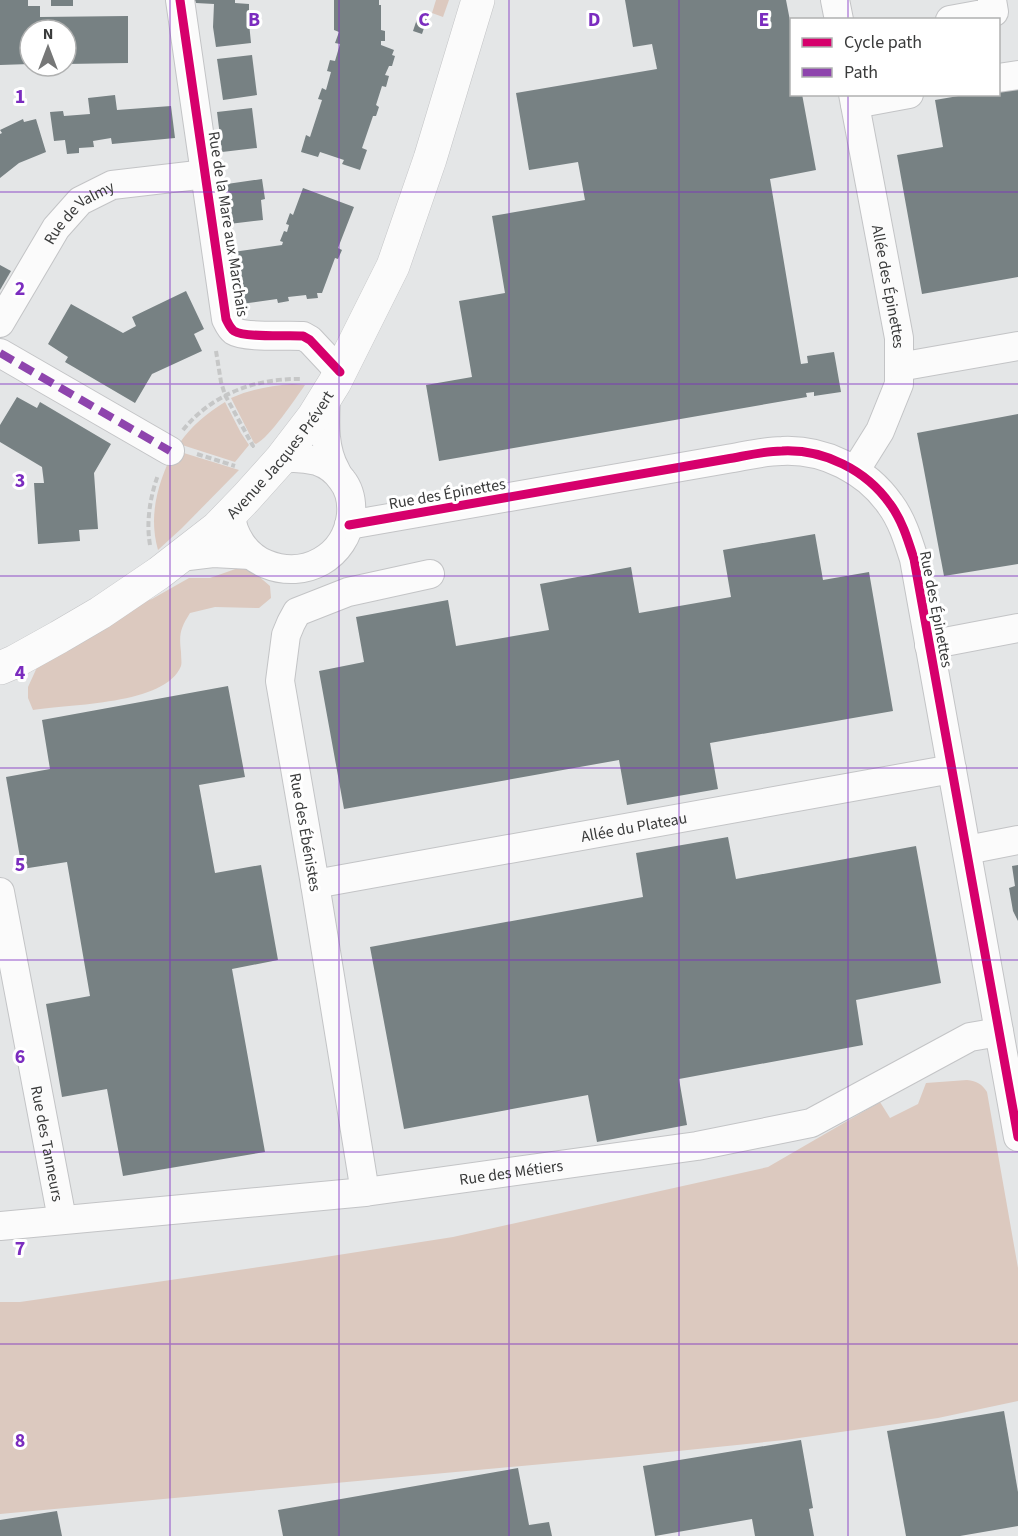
<svg xmlns="http://www.w3.org/2000/svg" width="1018" height="1536" font-family="'Source Sans 3',sans-serif">
  <style>
    .green { fill: #dcc9bf }
    .building { fill: #778183 }
    .lines { fill: none; stroke-linecap: round; stroke-linejoin: round }
    .minor-casing { stroke: #c3c4c6; stroke-width: 30 }
    .major-casing { stroke: #c3c4c6; stroke-width: 34 }
    .path { stroke: #c6c7c7; stroke-width: 4; stroke-dasharray: 6 3; stroke-linecap: butt }
    .minor { stroke: #fbfbfb; stroke-width: 28 }
    .major { stroke: #fbfbfb; stroke-width: 33 }
    .quiet { stroke: #8e44ad; stroke-width: 8; stroke-dasharray: 15 8; stroke-linecap: butt }
    .cycleway-casing { stroke: #fff; stroke-width: 13 }
    .cycleway { stroke: #d6006c; stroke-width: 9 }
    .grid { fill: none; stroke: #7b2cbf; stroke-width: 1.5; stroke-opacity: 0.55 }
    .labels { text-anchor: middle; stroke-width: 6; stroke-linejoin: round; paint-order: stroke }
    .street-label { font-size: 16px; fill: #3a3b3b; stroke: #fff }
    .grid-label { font-size: 20px; text-anchor: middle; font-weight: bold; fill: #7b2cbf; stroke: #fff; stroke-width: 6; stroke-linejoin: round; paint-order: stroke }
  </style>
  <rect width="100%" height="100%" fill="#e4e6e7"/>
  <g class="green">
    <polygon points="436,0 449,0 443,17 432,13"/>
    <path d="M292,384L305,385C295,399 270,437 256,444L254,443L231,398C251,389 270,386 292,384Z"/>
    <path d="M225,402L241,433L249,445L235,462L179,444C191,426 207,413 225,402Z"/>
    <path d="M174,450L239,470L182,528L158,550C148,515 158,482 174,450Z"/>
    <path d="M241,567L256,574L270,586L271,598L259,608L215,607L190,613C180,629 179,634 181,652C181,657 182,663 181,666C166,705 69,704 33,710L28,698V687L39,663L129,607L152,599L189,578H210Z"/>
    <path d="M967,1080C977,1081 982,1084 987,1092L1018,1268V1401L938,1418L785,1440L619,1457L0,1514V1302H20L287,1263L453,1237L768,1167L880,1102L890,1118L918,1104L926,1083Z"/>
  </g>
  <g class="building">
    <polygon points="0,0 28,0 28,6 40,6 40,17 128,16 128,63 66,64 66,30 30,30 30,64 0,65"/>
    <rect x="51" y="0" width="22" height="6"/>
    <polygon points="195,0 235,0 235,3 249,4 249,23 251,43 216,47 213,27 214,4 196,3"/>
    <polygon points="334,0 379,0 379,5 381,5 381,30 385,31 385,41 381,41 381,45 394,50 392,55 395,56 392,66 389,66 385,75 389,76 386,87 382,86 376,105 379,107 376,116 373,116 362,148 367,150 360,170 342,164 344,160 320,152 318,157 301,152 306,135 310,137 322,100 318,99 322,88 326,90 331,72 327,71 330,60 335,61 340,44 335,43 339,32 334,30"/>
    <polygon points="625,0 786,0 792,31 792,94 802,94 816,170 770,179 801,364 808,363 807,356 834,352 841,392 814,396 814,392 806,393 807,397 439,461 426,385 472,377 459,301 505,293 492,216 585,200 578,162 529,170 516,93 657,69 652,44 633,47"/>
    <polygon points="418,16 427,19 422,34 413,31"/>
    <polygon points="252,55 257,95 223,100 217,59"/>
    <polygon points="1018,86 1018,277 922,294 897,155 943,147 935,100 970,94 998,94 998,90"/>
    <polygon points="115,95 117,110 171,106 175,138 112,144 111,138 93,141 94,147 79,148 79,153 67,154 65,140 54,141 50,112 63,111 64,116 90,114 88,98"/>
    <polygon points="252,108 257,148 222,152 217,112"/>
    <polygon points="23,119 24,122 36,119 46,152 19,163 0,178 0,134 2,133 0,130"/>
    <polygon points="262,179 265,199 261,200 263,220 229,224 226,204 230,203 227,184"/>
    <polygon points="303,188 354,207 338,248 342,250 338,259 335,258 322,293 317,293 318,298 307,299 306,295 288,297 289,301 278,303 277,299 241,304 233,252 282,245 283,242 280,241 284,231 287,232 289,225 286,224 290,213 293,215"/>
    <polygon points="0,265 11,271 0,290"/>
    <polygon points="186,291 204,329 194,334 202,351 152,374 135,403 65,362 68,357 48,344 71,304 123,333 136,326 132,317"/>
    <polygon points="17,397 37,408 40,402 111,444 94,473 98,529 79,530 80,541 38,544 34,483 44,483 42,467 0,442 0,425"/>
    <polygon points="1018,414 1018,564 944,576 917,433"/>
    <polygon points="815,534 823,580 869,572 893,711 710,743 718,789 627,805 619,760 344,809 319,671 364,662 356,617 448,600 456,646 549,630 540,584 631,567 639,613 731,597 723,550"/>
    <polygon points="228,686 245,777 199,785 215,873 261,865 278,960 232,969 265,1152 123,1176 107,1089 62,1097 46,1004 90,996 67,862 22,869 6,777 50,769 42,720"/>
    <polygon points="728,837 736,879 916,846 941,983 856,1000 863,1045 679,1079 687,1125 597,1142 588,1095 404,1129 370,947 643,897 636,853"/>
    <polygon points="1018,865 1018,921 1013,911 1009,888 1015,886 1012,866"/>
    <polygon points="1004,1411 1018,1492 1018,1526 960,1536 906,1536 887,1431"/>
    <polygon points="801,1440 813,1508 809,1509 814,1536 755,1536 752,1519 655,1536 643,1466"/>
    <polygon points="518,1468 529,1525 549,1522 552,1536 283,1536 278,1510"/>
    <polygon points="57,1511 62,1536 0,1536 0,1520"/>
  </g>
  <g class="lines">
    <defs>
      <g id="minor">
        <path d="M180,0L226,319C228,323 230,328 234,331C245,338 287,335 303,336L310,340L340,372"/>
        <polyline points="835,0 839,20"/>
        <polyline points="950,20 994,12 992,0"/>
        <polyline points="998,78 1018,75"/>
        <path id="s1" d="M853,94L899,338V384L880,431L855,471"/>
        <polyline points="855,104 909,94"/>
        <path id="s2" d="M0,323L56,228L80,201L112,185L206,174"/>
        <polyline points="0,353 170,451"/>
        <polyline points="899,367 1018,346"/>
        <path d="M326,396C325,422 323,448 336,471"/>
        <path d="M231,514C232,535 246,556 266,564C305,580 346,557 351,515C352,503 350,490 342,480C336,471 329,465 317,461C305,458 294,457 281,459"/>
        <path d="M349,525L727,459C745,456 764,451 782,451C824,449 866,470 890,504C902,520 908,540 914,559L1018,1137"/>
        <polyline points="180,557 213,553 251,555"/>
        <polyline points="929,645 1018,628"/>
        <polyline points="967,850 1018,840"/>
        <path id="s3" d="M315,884L952,769"/>
        <path id="s4" d="M0,892L62,1219"/>
        <polyline points="365,1192 315,884 280,681 286,635 291,623 297,612 348,592 430,574"/>
        <path id="s5" d="M0,1226L365,1192L697,1146L811,1123L970,1037L999,1032"/>
      </g>
      <g id="major">
        <path id="s6" d="M0,668L14,662L59,637L100,613L159,573L217,528L246,498L281,459L314,416L335,382L393,266L430,159L478,0"/>
      </g>
    </defs>
    <use href="#minor" class="minor-casing"/>
    <use href="#major" class="major-casing"/>
    <g class="path">
      <polyline points="216,351 221,382 225,395 253,446 252,446"/>
      <path d="M183,430C212,394 256,378 301,379"/>
      <polyline points="197,454 235,466"/>
      <path d="M150,545C146,522 150,497 158,475"/>
    </g>
    <use href="#minor" class="minor"/>
    <use href="#major" class="major"/>
    <polyline class="quiet" points="0,353 170,451"/>
    <defs>
      <g id="cycleway">
        <path d="M180,0L226,319C228,323 230,328 234,331C245,338 287,335 303,336L310,340L340,372"/>
        <path d="M349,525L727,459C745,456 764,451 782,451C824,449 866,470 890,504C902,520 908,540 914,559L1018,1137"/>
      </g>
    </defs>
    <use href="#cycleway" class="cycleway-casing"/>
    <use href="#cycleway" class="cycleway"/>
  </g>
  <path class="grid" d="M170,0V1536M339,0V1536M509,0V1536M679,0V1536M848,0V20M848,94V1536M0,192H1018M0,384H1018M0,576H1018M0,768H1018M0,960H1018M0,1152H1018M0,1344H1018"/>
  <g class="labels">
    <g class="street-label">
      <text dy="6" stroke="none"><textPath href="#s2" startOffset="138">Rue de Valmy</textPath></text>
      <text transform="translate(229 224) rotate(81)" y="6">Rue de la Mare aux Marchais</text>
      <text dy="6" stroke="none"><textPath href="#s1" startOffset="196">Allée des Épinettes</textPath></text>
      <text dy="6" stroke="none"><textPath href="#s6" startOffset="356">Avenue Jacques Prévert</textPath></text>
      <text transform="translate(447 493) rotate(-10)" y="6">Rue des Épinettes</text>
      <text transform="translate(937 609) rotate(79)" y="6">Rue des Épinettes</text>
      <text dy="6" stroke="none"><textPath href="#s3" startOffset="324">Allée du Plateau</textPath></text>
      <text transform="translate(306 832) rotate(80)" y="6">Rue des Ébénistes</text>
      <text dy="6" stroke="none"><textPath href="#s4" startOffset="256">Rue des Tanneurs</textPath></text>
      <text dy="6" stroke="none"><textPath href="#s5" startOffset="514">Rue des Métiers</textPath></text>
    </g>
  </g>
  <g class="grid-label">
    <text x="254" y="26">B</text>
    <text x="424" y="26">C</text>
    <text x="594" y="26">D</text>
    <text x="764" y="26">E</text>
    <text x="20" y="103">1</text>
    <text x="20" y="295">2</text>
    <text x="20" y="487">3</text>
    <text x="20" y="679">4</text>
    <text x="20" y="871">5</text>
    <text x="20" y="1063">6</text>
    <text x="20" y="1255">7</text>
    <text x="20" y="1447">8</text>
  </g>
  <rect x="790" y="18" width="210" height="78" fill="#ffffff" stroke="#b0b1b1" stroke-width="1.5"/>
  <rect x="802" y="38" width="30" height="9" fill="#d6006c" stroke="#b0b1b1" stroke-width="1.5"/>
  <text x="844" y="48" font-size="18" fill="#3a3b3b">Cycle path</text>
  <rect x="802" y="68" width="30" height="9" fill="#8e44ad" stroke="#b0b1b1" stroke-width="1.5"/>
  <text x="844" y="78" font-size="18" fill="#3a3b3b">Path</text>
  <g transform="translate(48 48)"><circle r="28" fill="#ffffff" stroke="#b0b1b1" stroke-width="1.5"/>
  <path d="M0-4.5L10 22L0 15L-10 22Z" fill="#767777"/>
  <text y="-9" font-size="16" font-weight="bold" text-anchor="middle" fill="#3a3b3b">N</text>
  </g>
</svg>
